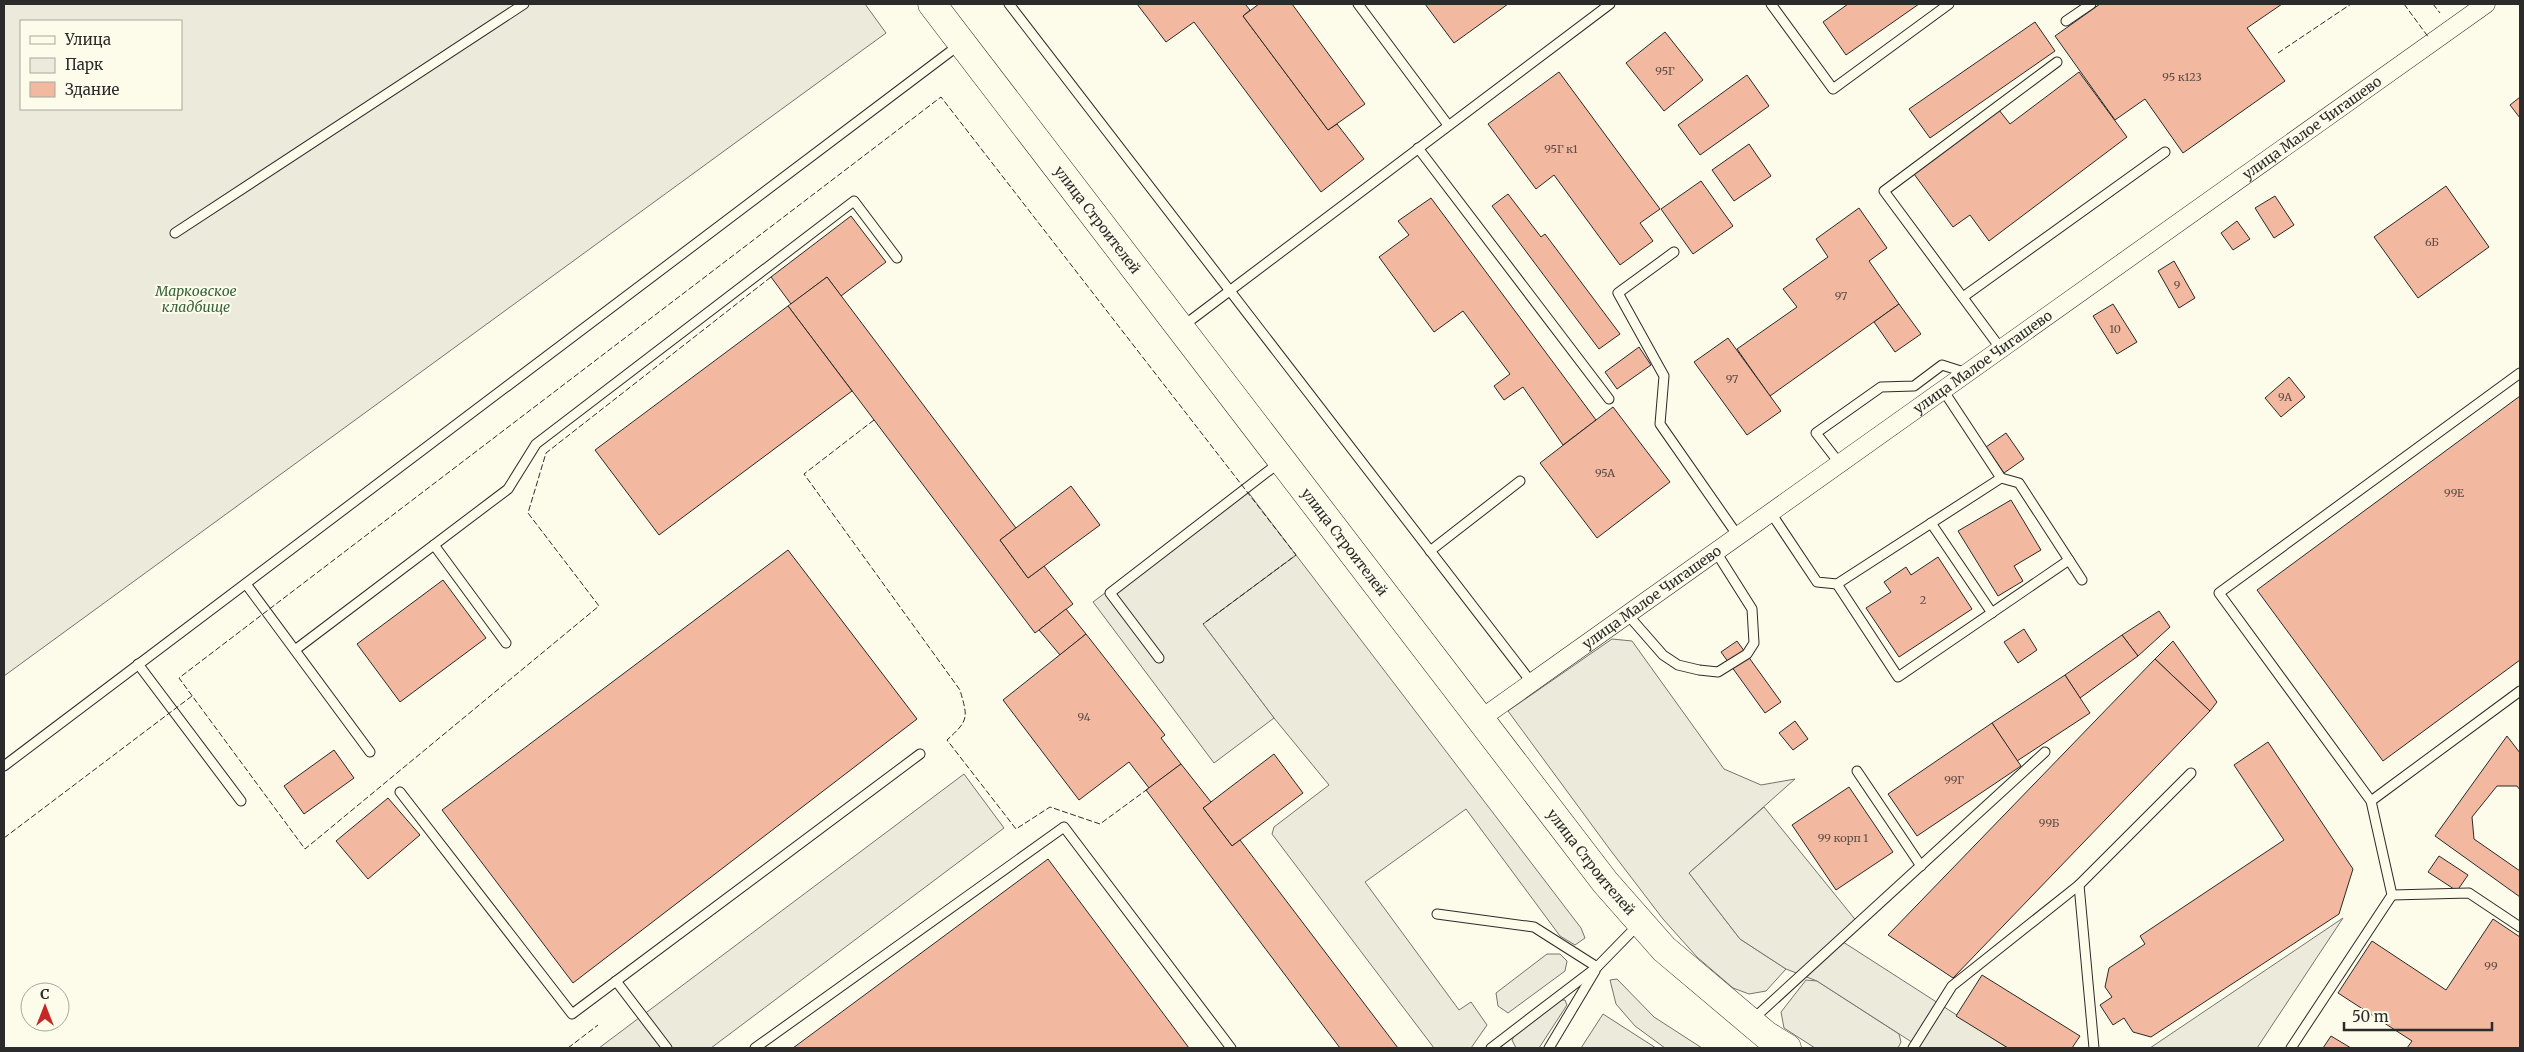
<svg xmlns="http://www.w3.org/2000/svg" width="2524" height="1052" font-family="Merriweather,serif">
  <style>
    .green { fill: #ecebdb; stroke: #74746e; fill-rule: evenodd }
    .parking { fill: #eceadb; stroke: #74746e }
    .building { fill: #f2b8a0; stroke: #2b2b2b }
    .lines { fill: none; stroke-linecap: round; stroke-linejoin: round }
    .service-casing { stroke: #2b2b2b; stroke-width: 11 }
    .minor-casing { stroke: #2b2b2b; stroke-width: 19 }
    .primary-casing { stroke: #2b2b2b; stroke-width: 29 }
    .service { stroke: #fdfbea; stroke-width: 9 }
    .minor { stroke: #fdfbea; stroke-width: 18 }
    .primary { stroke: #fdfbea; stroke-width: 28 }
    .fence { stroke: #2b2b2b; stroke-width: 1; stroke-dasharray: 6 2.5; stroke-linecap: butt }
    .labels { text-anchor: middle; stroke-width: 4; stroke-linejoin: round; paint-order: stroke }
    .number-label { font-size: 11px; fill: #5d4e48 }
    .street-label { font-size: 14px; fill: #2b2b2b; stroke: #fdfbea }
    .park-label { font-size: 14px; font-style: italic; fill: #34623c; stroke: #fdfbea }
  </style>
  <rect width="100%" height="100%" fill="#fdfbea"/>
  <g class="green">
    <path d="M4,4H865L886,33L4,676ZM21,21H181V109H21Z"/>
    <polygon points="1296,555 1581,928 1585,938 1575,945 1560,936 1466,809 1365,882 1459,1010 1471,1002 1487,1025 1471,1048 1434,1048 1272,834 1274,827 1329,785 1274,718 1203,624"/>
    <polygon points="1612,639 1632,641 1724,769 1761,785 1795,779 1689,873 1740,939 1786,969 1766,991 1749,994 1733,988 1697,957 1663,919 1611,851 1508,711"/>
    <polygon points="964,774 1004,828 711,1048 599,1048"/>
    <polygon points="2343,918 2257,1048 2150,1048"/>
    <polygon points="1547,954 1560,954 1567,961 1565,971 1508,1013 1498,1006 1496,993"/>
    <polygon points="1617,979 1654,1017 1702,1048 1665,1048 1635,1026 1616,1004 1610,980"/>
    <polygon points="1806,980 1817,981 1899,1034 1901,1042 1898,1048 1815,1048 1784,1028 1781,1012"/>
    <polygon points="1560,1000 1565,1000 1567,1005 1539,1048 1516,1048 1512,1040 1516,1033"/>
  </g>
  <g class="parking">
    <polygon points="1245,488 1296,555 1203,624 1274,718 1214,763 1093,602"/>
    <polygon points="1764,807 1858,923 1840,940 2008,1048 1921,1048 1817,981 1786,969 1740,939 1689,873"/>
    <polygon points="1603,1014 1656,1048 1581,1048"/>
  </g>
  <g class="building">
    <polygon points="1137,4 1245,4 1250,10 1243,16 1328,130 1337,124 1364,159 1321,192 1194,22 1166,42"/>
    <polygon points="1259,4 1292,4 1365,104 1328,130 1243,16"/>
    <polygon points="1425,4 1508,4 1454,43"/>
    <polygon points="1848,4 1919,4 1846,55 1823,22"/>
    <polygon points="2100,4 2282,4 2247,28 2285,81 2183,153 2145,99 2115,120 2055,36"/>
    <polygon points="2035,22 2055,51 1930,138 1909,109"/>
    <polygon points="1665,32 1703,80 1664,111 1626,63"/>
    <polygon points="1559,72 1660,209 1640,223 1653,241 1620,265 1554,175 1536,189 1488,124"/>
    <polygon points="2079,72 2127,137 1989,241 1970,215 1953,227 1914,174 1999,110 2010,124"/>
    <polygon points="1747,75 1769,106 1700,155 1678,125"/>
    <polygon points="2520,97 2520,118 2510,105"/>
    <polygon points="1749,144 1771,176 1734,201 1712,170"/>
    <polygon points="1701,181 1733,226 1693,254 1661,209"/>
    <polygon points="2446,186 2489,247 2418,298 2374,237"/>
    <polygon points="1508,194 1541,237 1545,234 1620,334 1599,349 1492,206"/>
    <polygon points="2275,196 2294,225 2274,238 2255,208"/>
    <polygon points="1431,198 1596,420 1563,445 1523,387 1504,400 1494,386 1510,374 1463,311 1434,332 1379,257 1409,235 1398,221"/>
    <polygon points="1859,208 1887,248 1869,261 1899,304 1770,396 1737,349 1797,307 1783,289 1828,257 1816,239"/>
    <polygon points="851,216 886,262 841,296 827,277 791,304 771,277"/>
    <polygon points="2237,221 2250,239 2233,250 2221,233"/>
    <polygon points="2174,261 2195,298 2179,308 2158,271"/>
    <polygon points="827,277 1016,528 1000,540 1028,578 1044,566 1073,604 1035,633 788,306"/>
    <polygon points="1899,304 1921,334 1895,352 1874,322"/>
    <polygon points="2113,304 2137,342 2117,354 2093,316"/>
    <polygon points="788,306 852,391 659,535 595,450"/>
    <polygon points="1728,338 1781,411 1747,435 1694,362"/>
    <polygon points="1639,347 1651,365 1617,389 1605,372"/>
    <polygon points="2289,377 2305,397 2281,417 2265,398"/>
    <polygon points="2520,396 2520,660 2383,761 2257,590"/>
    <polygon points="1613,407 1670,482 1597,538 1540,463"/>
    <polygon points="2006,433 2024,459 2004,473 1986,447"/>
    <polygon points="1071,486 1100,525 1028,578 1000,540"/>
    <polygon points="2011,500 2041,550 2014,566 2023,581 1998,596 1958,531"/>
    <polygon points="788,550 917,719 573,983 442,810"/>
    <polygon points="1938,557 1972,609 1899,657 1866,608 1891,592 1884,582 1906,567 1911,575"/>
    <polygon points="443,580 486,638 400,702 357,644"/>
    <polygon points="1066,609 1086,634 1060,655 1039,630"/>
    <polygon points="2159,611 2170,627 2138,656 2122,635"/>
    <polygon points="2024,629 2037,650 2018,663 2004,642"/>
    <polygon points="1086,634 1165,735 1161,738 1181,764 1149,788 1129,762 1079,800 1003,700"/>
    <polygon points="2122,635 2138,656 2080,698 2065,675"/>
    <polygon points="1737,641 1781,702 1765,713 1721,652"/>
    <polygon points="2173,641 2217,702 2210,711 2155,659"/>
    <polygon points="2155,659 2210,711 1953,978 1888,935"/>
    <polygon points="2065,675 2090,713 2017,761 1992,723"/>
    <polygon points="1795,721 1808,739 1793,750 1779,733"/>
    <polygon points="1992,723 2021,766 1917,836 1888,794"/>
    <polygon points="2507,736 2520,753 2520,790 2517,786 2497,786 2472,817 2474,839 2520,871 2520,897 2435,836"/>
    <polygon points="2268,742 2353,869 2339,914 2151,1037 2133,1032 2124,1018 2113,1025 2100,1005 2112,997 2105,987 2109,968 2145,944 2140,936 2284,840 2234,765"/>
    <polygon points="334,750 354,778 304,814 284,786"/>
    <polygon points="1274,754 1303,793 1232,846 1203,808"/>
    <polygon points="1181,764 1211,802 1203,808 1232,846 1240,840 1398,1048 1340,1048 1146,790"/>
    <polygon points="1849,787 1893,852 1836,890 1792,825"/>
    <polygon points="388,798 420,835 368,879 336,841"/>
    <polygon points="2439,856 2468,875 2457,891 2428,872"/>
    <polygon points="1048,859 1189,1048 793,1048"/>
    <polygon points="2493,919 2520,937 2520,1048 2407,1048 2412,1041 2338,993 2372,941 2446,990"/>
    <polygon points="1982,975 2080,1036 2072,1048 2008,1048 1956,1016"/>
    <polygon points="2331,1036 2351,1048 2323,1048"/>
  </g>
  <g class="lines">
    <defs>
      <g id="service">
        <polyline points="1009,4 1532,683"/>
        <polyline points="1358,4 1448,125"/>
        <polyline points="1771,4 1833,89 1949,4"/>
        <polyline points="2066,21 2091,4"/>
        <polyline points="1418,148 1609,399"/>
        <polyline points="175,233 524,4"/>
        <polyline points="1674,252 1618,293 1664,376 1660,424 1738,536"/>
        <polyline points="1963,297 2165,152"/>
        <polyline points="1183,326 1610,4"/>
        <polyline points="2001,349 1884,191 2057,62"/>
        <polyline points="1943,390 2001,478"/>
        <polyline points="1840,464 1816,433 1881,387 1914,386 1942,365 1967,373"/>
        <polyline points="1771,513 1817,582 1837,584 2001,478 2019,483 2082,580"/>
        <polyline points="1931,523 1992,613"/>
        <polyline points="434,545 506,643"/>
        <polyline points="1430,551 1520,481"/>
        <polyline points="246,584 370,752"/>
        <polyline points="1837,584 1898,677 2069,560"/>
        <polyline points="1628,615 1663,655 1678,665 1699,670 1718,672 1747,654 1754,643 1752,609 1716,552"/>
        <polyline points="295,650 508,489 536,444 854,201 897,258"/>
        <polyline points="1159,658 1110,593 1280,462"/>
        <polyline points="138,664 241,801"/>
        <polyline points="4,766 959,45"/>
        <polyline points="1857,771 1921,866"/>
        <polyline points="400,792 572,1014 920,754"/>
        <polyline points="2371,801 2520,691"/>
        <polyline points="2079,885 2094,1048"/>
        <polyline points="2392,895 2469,893 2520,927"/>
        <polyline points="1437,914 1534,927 1597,967"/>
        <polyline points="616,981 667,1048"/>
        <polyline points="1752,1020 2045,752"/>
        <polyline points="755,1048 1064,827 1231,1048"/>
        <polyline points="1491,1048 1597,967 1639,924"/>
        <polyline points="1549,1048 1595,971"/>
        <polyline points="1913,1048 1952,986 2079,885 2191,773"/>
        <polyline points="2291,1048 2392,895 2371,801 2219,593 2520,373"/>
      </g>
      <g id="minor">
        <path id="s1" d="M1479,720L2486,4"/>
      </g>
      <g id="primary">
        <path id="s2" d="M932,4L1605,882L1664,949L1766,1035L1787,1048"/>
      </g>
    </defs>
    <use href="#service" class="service-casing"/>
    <use href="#minor" class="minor-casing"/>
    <use href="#primary" class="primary-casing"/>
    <use href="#service" class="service"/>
    <use href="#minor" class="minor"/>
    <use href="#primary" class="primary"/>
    <g class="fence">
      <polyline points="2404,4 2429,38"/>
      <polyline points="2433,4 2440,13"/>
      <polyline points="2278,53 2351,4"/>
      <polyline points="771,277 546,453 528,513 599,606 305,849 179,678 941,97 1296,555 1203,624"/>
      <path d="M874,420L804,474L960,690C968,718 969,720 947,740L1016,829L1050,807L1100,824L1149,788"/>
      <polyline points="4,838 192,696"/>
      <polyline points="568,1048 598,1025"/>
    </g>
  </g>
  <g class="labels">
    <g class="number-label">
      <text x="1665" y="75">95Г</text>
      <text x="2182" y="81">95 к123</text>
      <text x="1561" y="153">95Г к1</text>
      <text x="2432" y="246">6Б</text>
      <text x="2177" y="289">9</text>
      <text x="1841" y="300">97</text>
      <text x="2115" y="333">10</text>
      <text x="1732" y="383">97</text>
      <text x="2285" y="401">9А</text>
      <text x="1605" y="477">95А</text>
      <text x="2454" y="497">99Е</text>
      <text x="1923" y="604">2</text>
      <text x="1084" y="721">94</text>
      <text x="1954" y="784">99Г</text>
      <text x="2049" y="827">99Б</text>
      <text x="1843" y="842">99 корп 1</text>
      <text x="2491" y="970">99</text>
    </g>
    <g class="street-label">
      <text dy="5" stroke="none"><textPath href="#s1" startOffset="1022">улица Малое Чигашево</textPath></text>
      <text dy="5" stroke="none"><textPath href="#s2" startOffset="272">улица Строителей</textPath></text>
      <text dy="5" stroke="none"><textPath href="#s1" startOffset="618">улица Малое Чигашево</textPath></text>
      <text dy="5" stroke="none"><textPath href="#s2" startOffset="678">улица Строителей</textPath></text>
      <text dy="5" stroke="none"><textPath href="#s1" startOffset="212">улица Малое Чигашево</textPath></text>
      <text dy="5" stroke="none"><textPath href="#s2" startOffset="1082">улица Строителей</textPath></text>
    </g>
    <g class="park-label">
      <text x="196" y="296">Марковское<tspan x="196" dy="16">кладбище</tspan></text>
    </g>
  </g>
  <rect width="2524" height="1052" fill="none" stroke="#2b2b2b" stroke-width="10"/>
  <rect x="20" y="20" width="162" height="90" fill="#fdfbea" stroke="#a9a89e"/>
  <rect x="30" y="36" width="25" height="8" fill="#fdfbea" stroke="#a9a89e"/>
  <text x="65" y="45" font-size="15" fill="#2b2b2b">Улица</text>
  <rect x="30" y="58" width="25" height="15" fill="#ecebdb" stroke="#a9a89e"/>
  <text x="65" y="70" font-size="15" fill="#2b2b2b">Парк</text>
  <rect x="30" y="82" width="25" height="15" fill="#f2b8a0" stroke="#a9a89e"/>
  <text x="65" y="95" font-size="15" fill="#2b2b2b">Здание</text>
  <g transform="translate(45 1007)"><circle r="24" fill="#fdfbea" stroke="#a9a89e"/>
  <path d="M0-4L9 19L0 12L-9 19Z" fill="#c62828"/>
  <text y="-8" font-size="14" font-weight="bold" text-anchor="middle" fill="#2b2b2b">С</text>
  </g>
  <path d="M2344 1022v8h148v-8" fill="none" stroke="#2b2b2b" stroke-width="2.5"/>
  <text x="2352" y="1022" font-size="15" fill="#2b2b2b" stroke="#fdfbea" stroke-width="4" paint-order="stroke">50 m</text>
</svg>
